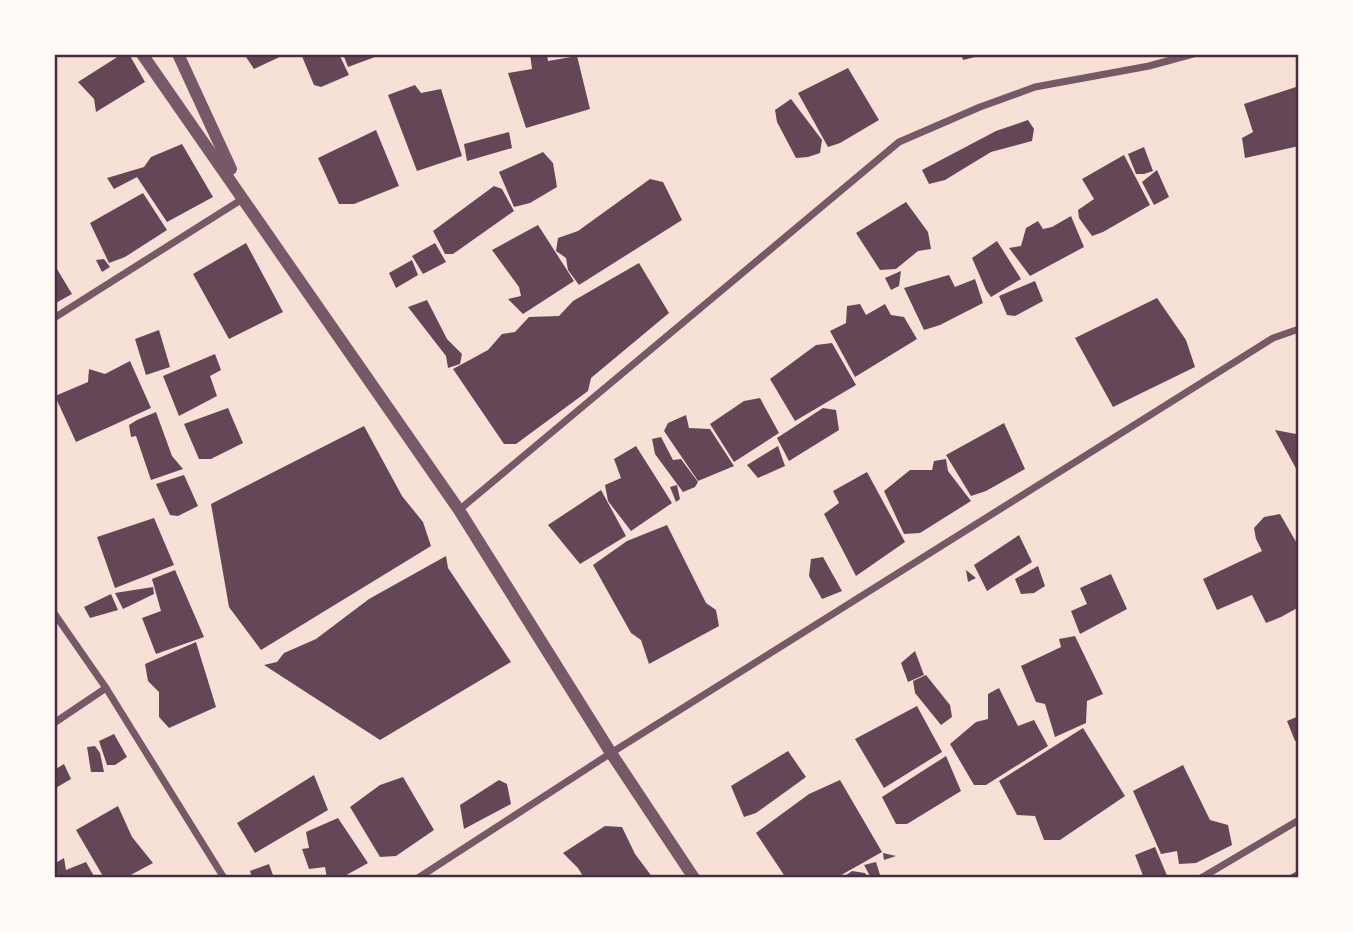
<svg xmlns="http://www.w3.org/2000/svg" width="1353" height="932" font-family="'Source Serif 4',serif">
  <style>
    .building { fill: #644757 }
    .lines { fill: none; stroke-linecap: round; stroke-linejoin: round }
    .minor { stroke: #755966; stroke-width: 7 }
    .tertiary { stroke: #755966; stroke-width: 12 }
    .neatline { fill: none; stroke: #4a2c40; stroke-width: 2.5 }
  </style>
  <rect width="100%" height="100%" fill="#f7e1d7"/>
  <g class="building">
    <polygon points="122,54 129,54 145,82 96,112 94,99 78,82"/>
    <polygon points="244,54 286,54 254,69"/>
    <polygon points="301,54 339,54 349,75 321,87 314,85"/>
    <polygon points="343,54 383,54 348,67"/>
    <polygon points="530,54 547,54 548,61 577,56 590,109 526,128 508,73 532,69"/>
    <polygon points="961,54 983,54 983,55 963,60"/>
    <polygon points="848,68 879,120 840,143 828,147 798,93"/>
    <polygon points="415,85 421,93 441,89 462,156 417,171 388,95"/>
    <polygon points="1299,86 1299,146 1245,158 1242,138 1253,132 1244,104"/>
    <polygon points="791,99 822,140 820,153 808,157 796,158 777,122 775,110"/>
    <polygon points="1028,120 1034,129 1032,141 991,152 945,180 929,184 922,170 996,131"/>
    <polygon points="376,130 399,186 354,204 339,204 318,158"/>
    <polygon points="509,132 512,148 467,161 464,144"/>
    <polygon points="182,144 213,197 167,222 137,177 114,189 107,178 144,167 151,157"/>
    <polygon points="1144,147 1153,171 1144,174 1136,174 1128,154"/>
    <polygon points="543,152 553,163 557,187 530,203 514,207 499,172"/>
    <polygon points="1124,155 1150,205 1103,232 1092,236 1079,218 1078,210 1094,199 1082,179"/>
    <polygon points="1157,170 1169,197 1154,205 1142,182"/>
    <polygon points="650,179 663,182 682,220 579,285 568,270 566,258 556,251 558,238 578,231"/>
    <polygon points="494,186 502,189 514,211 453,254 445,254 433,231"/>
    <polygon points="143,193 167,230 125,257 109,263 90,223"/>
    <polygon points="906,202 928,232 931,249 918,251 896,269 880,270 856,233"/>
    <polygon points="1071,216 1084,247 1030,276 1009,248 1021,246 1026,228 1038,221 1043,229 1052,227"/>
    <polygon points="538,225 574,281 523,314 508,299 521,296 519,287 492,250"/>
    <polygon points="997,241 1021,279 991,297 986,290 972,258"/>
    <polygon points="246,243 283,312 229,339 193,274"/>
    <polygon points="435,243 446,262 423,274 412,256"/>
    <polygon points="104,259 110,267 102,272 96,260"/>
    <polygon points="412,260 418,275 396,288 389,273"/>
    <polygon points="639,263 669,313 591,378 588,391 516,444 504,444 453,369 488,350 502,334 515,332 529,317 559,316 573,301"/>
    <polygon points="54,264 72,294 54,304"/>
    <polygon points="901,271 899,286 891,290 885,278"/>
    <polygon points="949,275 955,287 975,279 983,303 940,325 924,330 904,288"/>
    <polygon points="1035,281 1043,301 1015,316 1007,315 999,296"/>
    <polygon points="1157,298 1186,340 1195,367 1113,407 1075,338"/>
    <polygon points="427,300 447,339 462,354 460,364 448,368 446,356 408,307"/>
    <polygon points="860,304 866,315 885,304 891,315 904,317 917,339 855,377 830,331 846,323 847,306"/>
    <polygon points="159,330 170,367 146,375 135,339"/>
    <polygon points="832,343 856,385 795,421 770,379 816,345"/>
    <polygon points="215,354 221,370 210,376 217,396 179,416 163,376"/>
    <polygon points="130,361 151,408 76,442 55,396 88,382 89,369 105,374"/>
    <polygon points="760,398 779,433 734,462 710,424 744,401"/>
    <polygon points="228,408 243,443 211,459 199,459 184,424"/>
    <polygon points="823,408 836,410 839,430 789,461 777,438"/>
    <polygon points="156,412 172,456 183,469 151,480 136,436 131,437 129,425 137,420"/>
    <polygon points="686,415 689,428 710,429 734,466 698,481 664,431 668,423"/>
    <polygon points="1004,423 1025,469 986,491 971,496 946,455"/>
    <polygon points="364,426 402,496 423,522 431,546 261,650 229,607 211,504"/>
    <polygon points="1275,430 1296,434 1299,433 1299,474"/>
    <polygon points="661,437 673,460 681,459 698,482 695,487 683,492 655,454 652,439"/>
    <polygon points="636,446 672,503 631,531 608,501 605,485 621,478 614,459"/>
    <polygon points="778,446 785,466 758,478 747,465"/>
    <polygon points="946,459 948,471 971,501 920,533 904,534 884,491 910,470 932,470 934,461"/>
    <polygon points="867,472 905,542 856,576 824,514 839,503 833,491"/>
    <polygon points="184,475 198,506 178,516 170,515 156,484"/>
    <polygon points="677,485 680,499 676,502 670,487"/>
    <polygon points="601,490 626,536 580,564 548,525"/>
    <polygon points="1280,514 1299,547 1299,607 1281,617 1266,623 1252,595 1217,610 1203,579 1262,551 1256,539 1254,528 1264,517"/>
    <polygon points="154,518 174,565 115,588 97,537"/>
    <polygon points="667,525 706,603 716,610 719,626 649,664 641,640 631,633 593,565 627,541"/>
    <polygon points="1019,535 1032,562 987,591 974,565"/>
    <polygon points="446,556 448,568 511,662 380,740 264,665 277,662 284,653 316,639 369,599"/>
    <polygon points="823,557 842,591 822,599 809,576 811,559"/>
    <polygon points="1038,566 1045,586 1034,593 1021,594 1015,579"/>
    <polygon points="175,570 204,637 156,654 142,618 161,611 152,579"/>
    <polygon points="966,570 976,578 968,582"/>
    <polygon points="1111,574 1127,609 1080,634 1071,611 1087,604 1080,588"/>
    <polygon points="153,587 154,594 123,609 115,593"/>
    <polygon points="111,594 118,610 90,618 84,607"/>
    <polygon points="1075,636 1103,694 1087,701 1086,723 1055,737 1045,704 1036,702 1021,666 1061,647 1059,639"/>
    <polygon points="196,642 216,707 169,728 159,717 159,692 148,681 145,664"/>
    <polygon points="915,651 924,675 908,682 901,663"/>
    <polygon points="926,675 950,705 952,717 941,725 915,693 913,681"/>
    <polygon points="999,688 1018,726 1034,720 1048,746 986,785 974,785 950,744 976,722 988,719 988,694"/>
    <polygon points="917,706 942,752 884,788 855,739"/>
    <polygon points="1299,716 1299,741 1295,741 1287,721"/>
    <polygon points="1083,728 1125,796 1060,840 1044,840 1035,816 1017,815 999,781"/>
    <polygon points="114,734 127,757 115,765 107,765 99,741"/>
    <polygon points="95,746 100,753 104,772 91,772 87,747"/>
    <polygon points="788,751 806,777 756,813 744,817 731,786"/>
    <polygon points="946,756 961,791 907,824 896,824 882,797"/>
    <polygon points="64,764 71,779 54,789 54,770"/>
    <polygon points="1183,765 1210,820 1228,825 1232,845 1196,863 1179,864 1177,851 1161,854 1133,791"/>
    <polygon points="314,775 328,810 255,853 237,823"/>
    <polygon points="403,777 434,830 396,856 380,857 350,807 380,785"/>
    <polygon points="499,780 507,784 511,804 464,829 460,805"/>
    <polygon points="840,780 882,852 836,878 786,878 756,833 809,794"/>
    <polygon points="118,806 132,837 153,863 125,878 104,878 76,830"/>
    <polygon points="338,818 368,863 341,878 327,878 325,867 309,869 302,849 309,848 306,832"/>
    <polygon points="605,826 622,827 635,854 653,878 584,878 578,868 563,853"/>
    <polygon points="1155,847 1168,878 1144,878 1135,855"/>
    <polygon points="883,853 896,856 884,860"/>
    <polygon points="64,858 66,870 86,862 95,878 54,878 54,864"/>
    <polygon points="876,862 881,878 871,878 864,865"/>
    <polygon points="269,864 274,878 252,878 250,871"/>
    <polygon points="1299,870 1299,878 1285,878"/>
    <polygon points="852,871 865,873 868,878 842,878"/>
  </g>
  <g class="lines">
    <g class="minor">
      <polyline points="54,318 244,198"/>
      <polyline points="459,510 899,142 980,107 1035,87 1149,66 1193,54"/>
      <polyline points="54,613 106,688 224,878"/>
      <polyline points="54,723 106,688"/>
      <polyline points="418,878 611,753 1273,338 1299,329"/>
      <polyline points="1201,878 1299,820"/>
    </g>
    <g class="tertiary">
      <polyline points="142,54 459,510 611,753 694,878"/>
      <polyline points="178,54 231,169"/>
    </g>
  </g>
  <rect width="1353" height="932" fill="none" stroke="#fffaf5" stroke-width="112"/>
  <rect x="56" y="56" width="1241" height="820" class="neatline"/>
</svg>
